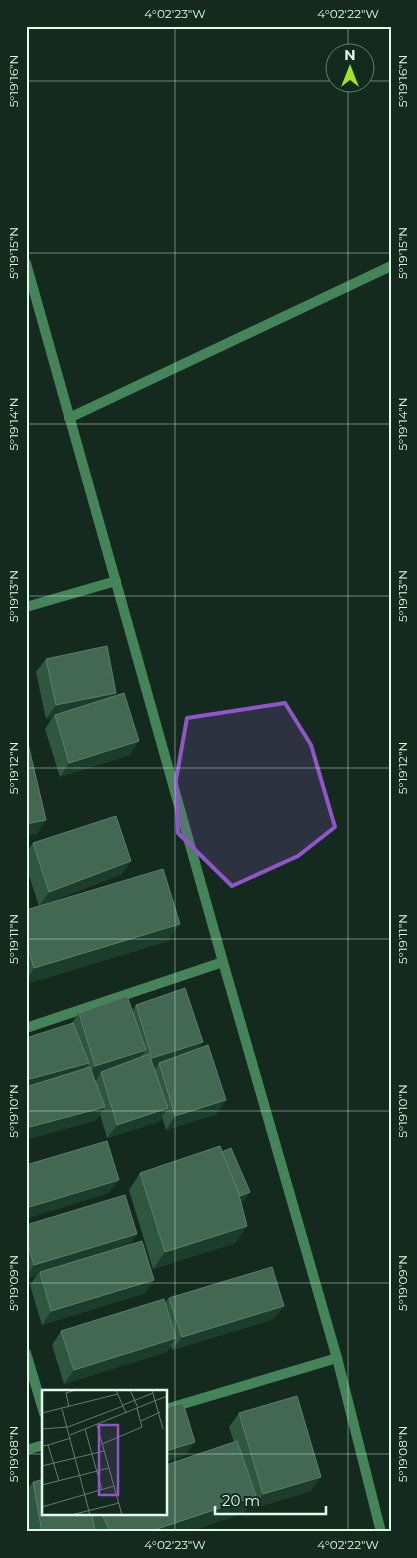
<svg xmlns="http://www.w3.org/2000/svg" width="417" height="1558" font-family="Montserrat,sans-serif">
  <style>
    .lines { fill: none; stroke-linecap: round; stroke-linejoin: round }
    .minor { stroke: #458358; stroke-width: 10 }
    .wall { fill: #2f5641; fill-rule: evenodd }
    .shaded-wall { fill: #1c3d2b }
    .building { fill: #426753; stroke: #5b7f6b }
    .marked { fill: #8f56c8; fill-opacity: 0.2; stroke: #8f56c8; stroke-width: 4; stroke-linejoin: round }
    .ticks { fill: none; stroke: #e1fceb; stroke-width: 1; stroke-opacity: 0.45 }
    .inset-road { fill: none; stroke: #667e70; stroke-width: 1 }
    .view { fill: #8f56c8; fill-opacity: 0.15; stroke: #8f56c8; stroke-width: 2.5 }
    .inset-edge { fill: none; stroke: #e1fceb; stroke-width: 2.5 }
    .neatline { fill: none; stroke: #e1fceb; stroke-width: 2 }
    .ticks-label { font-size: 12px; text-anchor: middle; fill: #e1fceb }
  </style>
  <rect width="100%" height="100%" fill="#142a1e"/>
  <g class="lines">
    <g class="minor">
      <polyline points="26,263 223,962 337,1358 381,1532"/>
      <polyline points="69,418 391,266"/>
      <polyline points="26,607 116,581"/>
      <polyline points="26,1028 223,962"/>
      <polyline points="26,1353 44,1413"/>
      <polyline points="166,1409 337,1358"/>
      <polyline points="26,1450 44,1445"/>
    </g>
  </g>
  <g class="wall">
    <polygon points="46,659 116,693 113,697 130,755 60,777 45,729 53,717 46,719 36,672"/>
    <polygon points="33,843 122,874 39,906 26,866 26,853"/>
    <polygon points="26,910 168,941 26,984"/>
    <path d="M136,1005L199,1049L226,1100L216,1114L166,1130L162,1117L158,1122L107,1138L100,1114L95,1121L71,1024L79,1013L132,1011ZM99,1076L95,1081L94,1077Z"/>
    <polygon points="222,1152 250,1192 244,1200 241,1202 247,1226 235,1243 153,1269 129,1190 140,1173"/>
    <polygon points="26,1225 129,1245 145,1293 42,1325 30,1285 37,1275 26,1279"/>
    <polygon points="169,1298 274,1319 172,1350 171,1346 166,1352 64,1384 52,1345 61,1331 165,1303"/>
    <polygon points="239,1413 311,1491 254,1508 252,1501 244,1513 187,1532 27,1532 26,1527 26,1491 33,1482 44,1514 166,1514 234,1442 229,1427"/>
  </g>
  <g class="shaded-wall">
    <polygon points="116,693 106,706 55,715 53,717 46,719 56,705"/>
    <polygon points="139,741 130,755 60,777 69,763"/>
    <polygon points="46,820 37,834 26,836 26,824"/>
    <polygon points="131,861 122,874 39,906 49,892"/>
    <polygon points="180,924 168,941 26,984 26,980 34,968"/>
    <polygon points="203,1042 194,1056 159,1063 156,1068 143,1072 152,1058"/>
    <polygon points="146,1050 136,1064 101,1072 99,1076 85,1080 95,1066"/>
    <polygon points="89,1063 79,1077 26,1091 26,1080"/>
    <polygon points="226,1100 216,1114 166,1130 175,1116"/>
    <polygon points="105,1107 95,1121 26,1140 26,1128"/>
    <polygon points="168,1108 158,1122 107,1138 117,1125"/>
    <polygon points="119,1180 109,1193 26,1219 26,1208"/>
    <polygon points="250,1192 244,1200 226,1208 232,1200"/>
    <polygon points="247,1226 235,1243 153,1269 165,1252"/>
    <polygon points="137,1234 127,1248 40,1272 37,1275 26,1279 26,1277 34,1265"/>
    <polygon points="154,1280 145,1293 42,1325 51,1311"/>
    <polygon points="284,1306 274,1319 172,1350 182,1337"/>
    <polygon points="176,1338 166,1352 64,1384 74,1370"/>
    <polygon points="195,1442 185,1456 166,1462 166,1451"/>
    <polygon points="321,1477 311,1491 254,1508 263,1494"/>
    <polygon points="256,1496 244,1513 187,1532 148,1532"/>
  </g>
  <g class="building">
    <polygon points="107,646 116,693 56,705 46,659"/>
    <polygon points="124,693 139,741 69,763 55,715"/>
    <polygon points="26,735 46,820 26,824"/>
    <polygon points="116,816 131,861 49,892 33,843"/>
    <polygon points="163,869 180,924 34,968 26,942 26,910"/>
    <polygon points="185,988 203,1042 152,1058 136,1005"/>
    <polygon points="127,996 146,1050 95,1066 79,1013"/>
    <polygon points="73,1023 89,1063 26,1080 26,1038"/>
    <polygon points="208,1045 226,1100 175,1116 159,1063"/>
    <polygon points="149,1054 168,1108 117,1125 101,1072"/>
    <polygon points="90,1067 105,1107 26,1128 26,1087"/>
    <polygon points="107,1141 119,1180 26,1208 26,1165"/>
    <polygon points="220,1146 238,1191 247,1226 165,1252 140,1173"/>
    <polygon points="231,1148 250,1192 240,1196 238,1191 222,1152"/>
    <polygon points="125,1195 137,1234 34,1265 26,1239 26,1225"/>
    <polygon points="142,1241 154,1280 51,1311 40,1272"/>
    <polygon points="272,1267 284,1306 182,1337 169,1298"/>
    <polygon points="164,1299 176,1338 74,1370 61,1331"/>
    <polygon points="297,1396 321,1477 263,1494 239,1413"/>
    <polygon points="183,1403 195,1442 166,1451 166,1408"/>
    <polygon points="237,1441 256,1496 148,1532 110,1532 102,1514 166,1514 166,1465"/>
    <polygon points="44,1479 44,1514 92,1514 95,1532 42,1532 33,1482"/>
    <polygon points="214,1529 215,1532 203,1532"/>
  </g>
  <path class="marked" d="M285,703L311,745L335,827L298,856L232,886L178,833L176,780L187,718Z"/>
  <path class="ticks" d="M175,26V1532M348,26V52M26,81H334M364,81H391M348,82V1532M26,253H391M26,424H391M26,596H391M26,768H391M26,939H391M26,1111H391M26,1283H391M26,1454H44M166,1454H391"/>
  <g transform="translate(42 1390)">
    <rect width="125" height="125" fill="#142a1e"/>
    <path class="inset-road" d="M74,0L84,23M88,0L96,18M110,0L121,39M81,15L111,3M27,17L24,3L34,0M20,19L48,125M0,23L76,4M99,31L118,22M55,35L80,125M0,39L26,37L81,16M43,39L60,100M28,45L125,6M60,54L100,37L95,18M6,55L29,48M0,56L6,55L17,91M0,76L62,61M0,95L67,78M0,117L72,96M29,125L77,113"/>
    <path class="view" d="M57,35H76V105H57Z"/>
    <rect width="125" height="125" class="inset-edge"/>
  </g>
  <rect width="417" height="1558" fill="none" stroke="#142a1e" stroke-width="55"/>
  <g transform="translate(350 68)"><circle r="24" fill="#142a1e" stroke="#667e70"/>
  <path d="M0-4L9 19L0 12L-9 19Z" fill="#9fe622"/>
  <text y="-8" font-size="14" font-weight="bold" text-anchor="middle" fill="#e1fceb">N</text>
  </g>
  <path d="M215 1506v8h111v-8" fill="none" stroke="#e1fceb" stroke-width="2.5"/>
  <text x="222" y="1506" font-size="15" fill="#e1fceb" stroke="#142a1e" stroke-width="4" paint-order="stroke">20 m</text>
  <rect x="28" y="28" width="362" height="1502" class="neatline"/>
  <g class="ticks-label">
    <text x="175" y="18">4°02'23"W</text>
    <text x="348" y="18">4°02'22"W</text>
    <text transform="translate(14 81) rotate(-90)" y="4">5°19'16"N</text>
    <text transform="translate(403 81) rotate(-90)" y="4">5°19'16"N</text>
    <text transform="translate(14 253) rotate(-90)" y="4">5°19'15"N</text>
    <text transform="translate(403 253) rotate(-90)" y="4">5°19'15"N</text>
    <text transform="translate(14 424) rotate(-90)" y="4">5°19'14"N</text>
    <text transform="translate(403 424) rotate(-90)" y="4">5°19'14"N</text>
    <text transform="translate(14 596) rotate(-90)" y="4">5°19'13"N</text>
    <text transform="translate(403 596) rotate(-90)" y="4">5°19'13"N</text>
    <text transform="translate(14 768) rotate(-90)" y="4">5°19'12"N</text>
    <text transform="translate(403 768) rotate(-90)" y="4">5°19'12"N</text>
    <text transform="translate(14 939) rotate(-90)" y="4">5°19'11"N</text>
    <text transform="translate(403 939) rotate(-90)" y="4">5°19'11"N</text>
    <text transform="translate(14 1111) rotate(-90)" y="4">5°19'10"N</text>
    <text transform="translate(403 1111) rotate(-90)" y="4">5°19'10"N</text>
    <text transform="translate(14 1283) rotate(-90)" y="4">5°19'09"N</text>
    <text transform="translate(403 1283) rotate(-90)" y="4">5°19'09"N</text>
    <text transform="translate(14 1454) rotate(-90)" y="4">5°19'08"N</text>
    <text transform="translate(403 1454) rotate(-90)" y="4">5°19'08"N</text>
    <text x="175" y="1549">4°02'23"W</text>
    <text x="348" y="1549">4°02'22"W</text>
  </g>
</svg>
